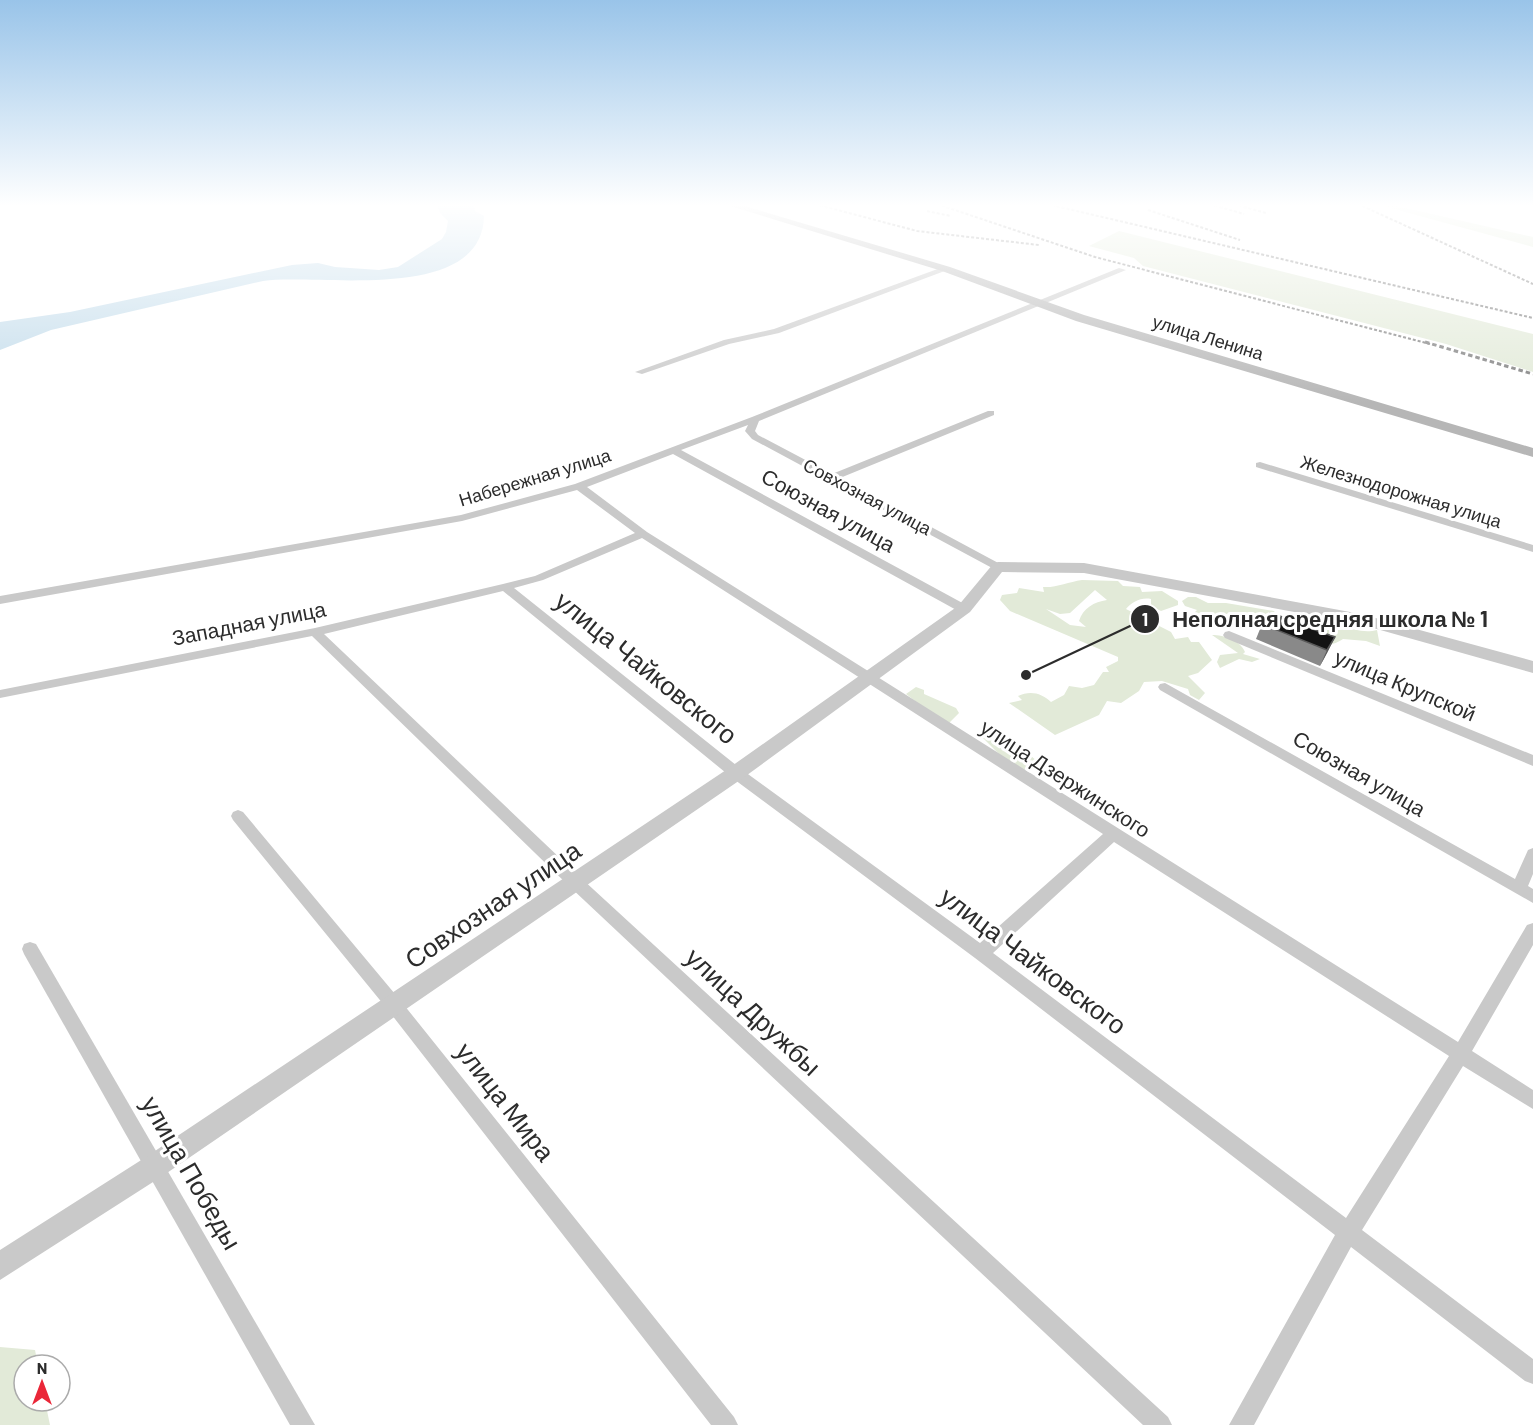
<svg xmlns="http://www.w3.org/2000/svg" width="1533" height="1425" font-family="Barlow,sans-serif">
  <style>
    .green { fill: #e2ead8; fill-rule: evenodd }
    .water { fill: #c3dceb }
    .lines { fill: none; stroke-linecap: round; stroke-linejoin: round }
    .minor { fill: #c9c9c9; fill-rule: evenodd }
    .tertiary { fill: #c9c9c9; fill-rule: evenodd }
    .secondary { fill: #b6b6b6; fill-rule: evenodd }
    .rail-far1 { stroke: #818181; stroke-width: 2; stroke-dasharray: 3 2; stroke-linecap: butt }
    .rail { stroke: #818181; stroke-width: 3; stroke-dasharray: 4.5 3; stroke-linecap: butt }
    .wall { fill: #898989 }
    .shaded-wall { fill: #5a5a5a }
    .building { fill: #131313; stroke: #5a5a5a; stroke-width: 1.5 }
    .labels { text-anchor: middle; stroke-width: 6; stroke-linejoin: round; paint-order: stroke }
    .far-street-label { font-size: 18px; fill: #2c2c2c; stroke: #fff }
    .street-label { font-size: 21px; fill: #2c2c2c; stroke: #fff }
    .near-street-label { font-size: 26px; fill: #2c2c2c; stroke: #fff }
    .leader { fill: none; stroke: #2c2c2c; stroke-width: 2 }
    .callout-dot { fill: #2c2c2c; stroke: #fff; stroke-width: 2 }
    .mark-label { font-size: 18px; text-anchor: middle; font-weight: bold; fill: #fff }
    .callout-label { font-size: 22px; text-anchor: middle; font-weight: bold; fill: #2c2c2c; stroke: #fff; stroke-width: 6; stroke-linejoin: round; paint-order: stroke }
  </style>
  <rect width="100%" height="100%" fill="#fff"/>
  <g class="green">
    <polygon points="1376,204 1388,204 1533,237 1533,247"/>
    <polygon points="1119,231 1533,334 1533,372 1446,344 1143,266 1134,258 1089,246"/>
    <path d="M1082,580L1118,581L1123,586L1140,587L1142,592L1162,591L1178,601V605L1161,611L1151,606V599C1141,597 1132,602 1126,609L1171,632L1175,639L1188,637L1191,642H1199L1212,660L1198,673L1188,676L1205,693L1199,700L1190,695L1188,689L1162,681L1144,682L1139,691L1121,703L1107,701L1099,715L1055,735L1009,703L1022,700L1018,696C1030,690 1042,693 1051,702L1064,695L1069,686L1082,688L1094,685L1103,672H1109L1106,667L1118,661V657L1010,611L1000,600L1002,595L1017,593L1019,588L1044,592L1043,587C1056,588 1068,582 1082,580ZM1095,590L1107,600C1094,602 1083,608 1079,621L1086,627L1070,625L1046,609L1060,614L1070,613Z"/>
    <path d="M1188,597H1196L1208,603H1226L1274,611L1279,618C1288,615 1294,615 1300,622C1327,614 1354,637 1377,630L1380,646L1366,641L1343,639C1319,656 1285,634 1261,623L1263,627C1246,632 1235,610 1217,614C1211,616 1213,620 1207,623L1199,622L1194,613L1197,610L1185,606L1182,601Z"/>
    <path d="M1212,635C1224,635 1240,640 1245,652L1243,654L1260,659L1252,662L1239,659L1220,668L1217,662L1220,655L1238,653Z"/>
    <polygon points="916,687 924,690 924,694 956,708 959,713 949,723 939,719 906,694"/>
    <path d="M983,734L995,738V743C1006,747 1009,744 1020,753L1022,760L1031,756L1037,761L1036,768L1029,772L1002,757L981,736Z"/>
    <polygon points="0,1347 35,1350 38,1365 24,1365 24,1401 45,1401 50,1425 0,1425"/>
  </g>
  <path class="water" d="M437,204H473L475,211L484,216C482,305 317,273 263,281L51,330L0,350V322L70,312L292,265L318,263L335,267L379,270L398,267L442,239L446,232L448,221L440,213Z"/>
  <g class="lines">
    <g class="minor">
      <polygon points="943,267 950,269 779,333 729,344 642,374 635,372 724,340 774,329"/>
      <path d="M1119,268L1126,270L759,421L755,431L758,435L832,474L988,411H994V415L840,478L1002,565L1004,567L1002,569H994L752,439L745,431L748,425L681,450L968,606L970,609L968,612H960L673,454L587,487L647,532L1458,1042L1527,925L1533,923V945L1472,1051L1533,1090V1109L1463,1066L1362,1230L1533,1359V1384L1525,1381L1351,1247L1254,1425H1229L1335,1235L975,958L731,777L503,591L324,634L581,878L1168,1417L1172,1425H1143L569,886L312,636L0,698V690L315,628L503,584L535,576L635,533L577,490L462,521L0,604V596L461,515L575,484L752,417ZM642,538L1103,834L980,943L741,769L514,588L543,580ZM1114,842L1449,1056L1346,1218L993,953Z"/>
      <polygon points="1260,462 1533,545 1533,552 1256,467 1256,463"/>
      <polygon points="1229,631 1533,755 1533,766 1225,638 1223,635 1225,632"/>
      <polygon points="1165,683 1515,879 1528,850 1533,848 1533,874 1528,886 1533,889 1533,903 1160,690 1158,687 1160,684"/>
      <polygon points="238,810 243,812 400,1000 734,1417 738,1425 711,1425 388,1010 233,820 231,816 233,812"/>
      <polygon points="30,942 36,944 315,1425 290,1425 24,954 22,949 24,944"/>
    </g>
    <polygon class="tertiary" points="998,562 1084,563 1361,614 1533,661 1533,673 1359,624 1084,573 1002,572 970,612 743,778 164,1175 0,1280 0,1250 146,1157 729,768 958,606 993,564"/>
    <polygon class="secondary" points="724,204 738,204 950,267 1084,315 1533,448 1533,457 1076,321 942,271"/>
    <g class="rail-far1">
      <polyline points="815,204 917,231 1039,245"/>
      <polyline points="937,204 1095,257 1430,344"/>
      <polyline points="1047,204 1533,318"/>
      <polyline points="1210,204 1244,214"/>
      <polyline points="1234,204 1266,213"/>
      <polyline points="1358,204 1533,284"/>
      <polyline points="1148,210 1240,240"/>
      <polyline points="927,211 951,216"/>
    </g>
    <polyline class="rail" points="1425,342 1533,374"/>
  </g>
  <polygon class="wall" points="1262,624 1307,627 1335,637 1327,653 1320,666 1256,639"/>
  <polygon class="shaded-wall" points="1335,637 1327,653 1320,666 1327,650"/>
  <polygon class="building" points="1270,613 1308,625 1307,627 1335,637 1327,650 1262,624"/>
  <linearGradient id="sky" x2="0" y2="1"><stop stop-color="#99c4e9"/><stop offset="0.51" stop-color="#fff"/><stop offset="1" stop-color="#fff" stop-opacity="0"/></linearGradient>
  <rect width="1533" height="403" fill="url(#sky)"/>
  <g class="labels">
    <g class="far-street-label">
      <text transform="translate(1208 338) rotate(17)" y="6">улица Ленина</text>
      <text transform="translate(535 478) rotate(-17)" y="6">Набережная улица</text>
      <text transform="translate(1401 492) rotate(17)" y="6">Железнодорожная улица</text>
      <text transform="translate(867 497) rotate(28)" y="6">Совхозная улица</text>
    </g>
    <g class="street-label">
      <text transform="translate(828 511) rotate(29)" y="7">Союзная улица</text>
      <text transform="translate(249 624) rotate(-11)" y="7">Западная улица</text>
      <text transform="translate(1405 686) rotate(23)" y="7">улица Крупской</text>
      <text transform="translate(1359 774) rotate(30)" y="7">Союзная улица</text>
      <text transform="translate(1065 779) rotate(33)" y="7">улица Дзержинского</text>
    </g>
    <g class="near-street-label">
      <text transform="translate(646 668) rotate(39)" y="9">улица Чайковского</text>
      <text transform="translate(493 905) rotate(-34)" y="9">Совхозная улица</text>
      <text transform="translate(1033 961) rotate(37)" y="9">улица Чайковского</text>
      <text transform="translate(753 1012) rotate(43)" y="9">улица Дружбы</text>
      <text transform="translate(505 1102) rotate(52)" y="9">улица Мира</text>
      <text transform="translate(191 1173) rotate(60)" y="9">улица Победы</text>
    </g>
  </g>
  <path class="leader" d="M1026 675L1145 619"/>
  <g class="callout-dot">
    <circle cx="1026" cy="675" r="6"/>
    <circle cx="1145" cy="619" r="15"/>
  </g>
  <g class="mark-label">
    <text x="1145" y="626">1</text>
  </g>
  <g class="callout-label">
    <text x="1330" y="627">Неполная средняя школа № 1</text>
  </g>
  <g transform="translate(42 1383)"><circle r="28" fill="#ffffff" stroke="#ababab" stroke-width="1.5"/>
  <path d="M0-4.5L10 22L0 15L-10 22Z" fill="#ea2738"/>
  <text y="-9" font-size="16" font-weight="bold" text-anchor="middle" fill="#2c2c2c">N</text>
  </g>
</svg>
